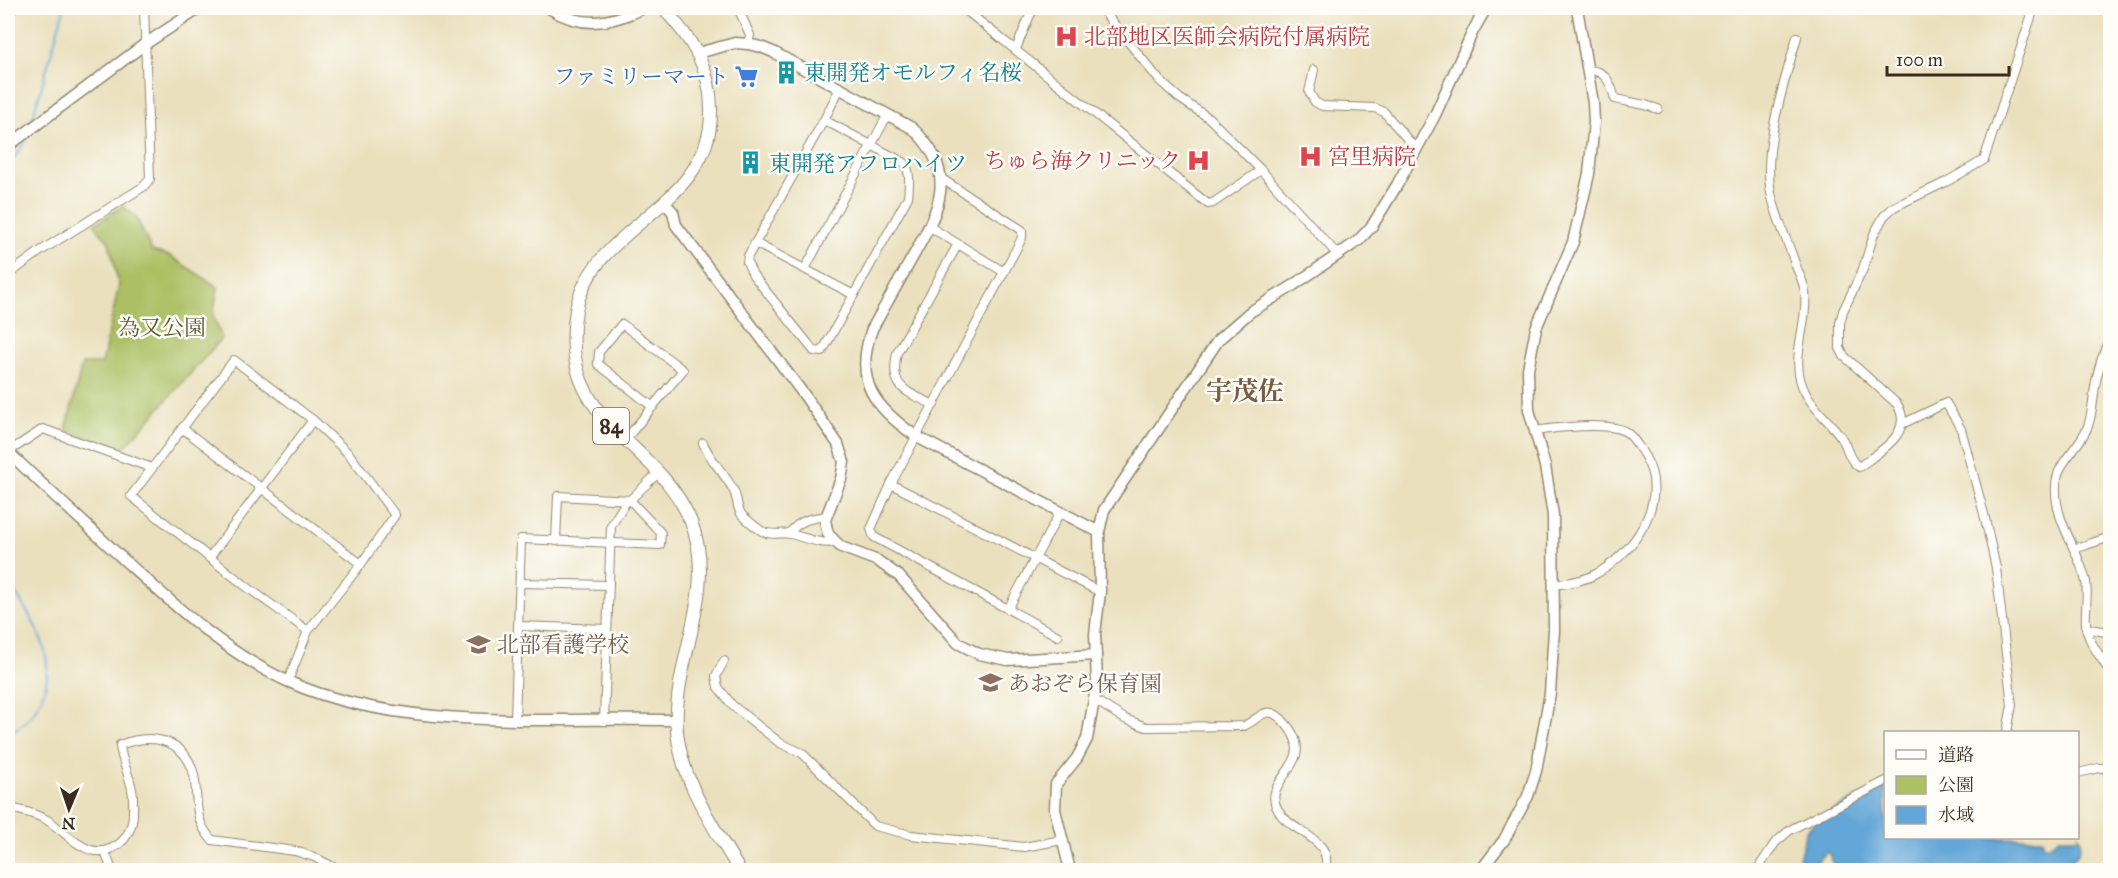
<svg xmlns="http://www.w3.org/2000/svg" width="2118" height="878" font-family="'IM FELL Great Primer','Noto Serif JP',serif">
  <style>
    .green { fill: #acc064; stroke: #747541; stroke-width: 1.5 }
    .water { fill: #63a6d7; stroke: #4f687a; stroke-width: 1.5 }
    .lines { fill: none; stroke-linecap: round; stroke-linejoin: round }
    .stream { stroke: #63a6d7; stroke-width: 2 }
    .street-casing { stroke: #92856e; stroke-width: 10 }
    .secondary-casing { stroke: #92856e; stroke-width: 13 }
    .primary-casing { stroke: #92856e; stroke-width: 14 }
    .street { stroke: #fff; stroke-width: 8 }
    .secondary { stroke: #fff; stroke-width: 10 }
    .primary { stroke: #fff; stroke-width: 12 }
    .labels { text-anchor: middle; stroke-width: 5; stroke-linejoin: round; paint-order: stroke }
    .shield { fill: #fdfcf7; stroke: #75695f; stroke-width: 1.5 }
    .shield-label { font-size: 21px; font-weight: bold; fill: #3b2a1e }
    .health-label { font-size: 22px; fill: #be3a42; stroke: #fdfcf7; text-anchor: start }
    .culture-label { font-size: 22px; fill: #0d838f; stroke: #fdfcf7; text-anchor: start }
    .shop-label { font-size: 22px; fill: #366cbe; stroke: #fdfcf7; text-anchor: end }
    .park-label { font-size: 22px; fill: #5d5733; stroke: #fdfcf7 }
    .education-label { font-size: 22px; fill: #785e54; stroke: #fdfcf7; text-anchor: start }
    .quarter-label { font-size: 26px; font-weight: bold; fill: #785b40; stroke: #fdfcf7 }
  </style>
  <rect width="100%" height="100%" fill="#fdfcf7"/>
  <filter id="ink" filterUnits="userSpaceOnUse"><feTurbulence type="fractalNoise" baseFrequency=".0167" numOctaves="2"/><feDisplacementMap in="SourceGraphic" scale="12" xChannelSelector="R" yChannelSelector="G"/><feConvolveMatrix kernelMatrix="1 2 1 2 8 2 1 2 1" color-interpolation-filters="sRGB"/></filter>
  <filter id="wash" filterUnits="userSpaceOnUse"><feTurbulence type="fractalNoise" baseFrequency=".008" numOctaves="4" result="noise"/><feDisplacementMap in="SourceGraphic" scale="24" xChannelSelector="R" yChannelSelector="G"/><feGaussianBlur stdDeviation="1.35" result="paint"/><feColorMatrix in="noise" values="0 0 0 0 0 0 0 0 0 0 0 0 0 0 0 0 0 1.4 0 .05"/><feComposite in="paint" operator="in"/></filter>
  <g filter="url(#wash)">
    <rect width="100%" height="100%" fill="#eae0bd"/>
    <polygon class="green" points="123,206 136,217 152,251 170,256 218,287 213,315 222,338 122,450 66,430 82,364 102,364 119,285 109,242 94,224"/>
    <path class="water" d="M1885,784L1886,838H2042L2044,846L2052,844L2059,838H2078V835C2086,848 2073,860 2065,870H1833L1831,856L1827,852L1819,859L1815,870H1798L1797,863L1803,845L1805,833L1817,819Z"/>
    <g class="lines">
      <g class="stream">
        <polyline points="31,124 64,8"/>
        <polyline points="8,169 27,138"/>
        <path d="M8,581C32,620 63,658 38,705C31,717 21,729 8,732"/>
      </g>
    </g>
  </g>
  <g filter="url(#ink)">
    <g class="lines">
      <defs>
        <g id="street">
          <polyline points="738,8 750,35 748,44"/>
          <polyline points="963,8 1208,204 1213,203 1261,170"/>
          <polyline points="1101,8 1160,81 1179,98 1209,118 1261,170 1337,254"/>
          <path d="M1797,37C1785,80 1762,149 1771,193C1776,217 1788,242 1796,266C1799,274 1804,283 1805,292C1809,327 1787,360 1806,394C1815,411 1830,421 1841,437C1848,447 1848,460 1859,467C1880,451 1915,433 1897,404L1844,356L1840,348V323L1843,311L1863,269L1874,234L1884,216L1894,207L1946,182L1984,160L2034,8"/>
          <polyline points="1016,49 1030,15 1035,8"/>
          <polyline points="1314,70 1309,92 1315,102 1322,106 1375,108 1384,112 1416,149"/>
          <path d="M1588,70C1606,70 1611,84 1615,99L1645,105L1658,109"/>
          <path d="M824,120L905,163C911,174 909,185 908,197L822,352L814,351L753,275L747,262L748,256Z"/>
          <polyline points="824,120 840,88"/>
          <polyline points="942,179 1022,230 1022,238 891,484 871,529 874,537 1058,636"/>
          <polyline points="930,227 1004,272"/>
          <polyline points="755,243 854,295"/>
          <polyline points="805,269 888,114"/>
          <polyline points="8,275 42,250 143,187 150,179 144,8"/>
          <path d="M2110,337C2104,351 2099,366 2096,381C2093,396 2093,412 2088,426C2080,448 2056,462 2056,486C2054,522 2079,549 2086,582C2089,600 2082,620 2089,637C2094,650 2104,661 2110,673"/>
          <path d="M934,405C906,391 889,389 897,353L958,244"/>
          <polyline points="1902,424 1946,403 1961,429 1984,514 1996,568 2012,705 2007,732"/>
          <polyline points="182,428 361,564"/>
          <path d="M1535,431C1554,428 1609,421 1626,432C1634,437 1640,449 1645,457C1671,501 1633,555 1594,575C1582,581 1568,583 1554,585"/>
          <polyline points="625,440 683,370 622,324 599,352 598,364 653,407"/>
          <path d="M703,443C710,460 724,473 733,489C738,498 736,508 742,515C748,520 757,529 764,532C773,536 783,532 791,534C806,538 821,545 836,542"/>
          <polyline points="8,452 43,429 152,468"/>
          <polyline points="891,484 1100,592"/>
          <polyline points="630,500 658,473"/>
          <path d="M789,533C800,520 810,518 827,516"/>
          <polyline points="2074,549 2110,537"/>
          <polyline points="209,558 313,420"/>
          <polyline points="520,583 609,585"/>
          <polyline points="1008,609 1060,512"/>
          <polyline points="518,626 607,629"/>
          <polyline points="2086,628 2110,633"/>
          <polyline points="724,661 716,676 718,687 733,706 780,743 802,753 875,826 911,835 1024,847 1062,840"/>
          <polyline points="288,681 308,631 361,564 395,515 349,454 313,420 234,360 131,496 247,587 308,631"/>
          <path d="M1093,699L1125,719L1146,727L1244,726C1262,717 1267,702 1286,724C1321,765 1259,778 1278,810C1291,834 1334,837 1325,870"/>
          <polyline points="515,719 521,539 660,545 661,533 630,500 558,496 556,541"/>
          <polyline points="604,721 611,526 627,500"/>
          <polyline points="2110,760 2107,768 2110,780"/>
          <polyline points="2078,773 2099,768 2110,768"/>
          <path d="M8,807C21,811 35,813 47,820C60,828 70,840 84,847C103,858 125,846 131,826C134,818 133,807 133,798C133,780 121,763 120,745C151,733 185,738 194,775C199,801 192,818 212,840L295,851L314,857L339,870"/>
          <polyline points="105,852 112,870"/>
          <polyline points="1757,870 1775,843 1790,830 1886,781"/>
        </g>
        <g id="secondary">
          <path d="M549,8C582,29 609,24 643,8"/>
          <path d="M698,53L735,43L748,44L761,47L773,52L912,128C961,173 938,212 911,260C898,283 885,306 872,329C853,382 875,408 917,437L1099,532"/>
          <polyline points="8,146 145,44 200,8"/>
          <polyline points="665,203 673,212 676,225 805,396 838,444 844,462 841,479 825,520 828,534 841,547 878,561 899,576 958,643 979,654 1008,660 1096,655"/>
          <path d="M8,452C45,487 83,522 121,557C172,603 224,652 287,681C401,733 554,717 677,720"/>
          <polyline points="1070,870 1055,810 1056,784 1077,758 1087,739 1097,683 1095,634 1100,592 1099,532 1104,510 1219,339 1250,312 1291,287 1358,241 1372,226 1397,185 1435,115 1473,31 1486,8"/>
          <polyline points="1481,870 1504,840 1528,796 1536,771 1550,693 1554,630 1553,515 1545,466 1529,410 1528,369 1536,328 1573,242 1589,174 1594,122 1593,103 1577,8"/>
        </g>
        <path id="primary" d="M663,8C691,38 712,69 711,112C711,208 592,224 576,310C556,425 657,438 691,522C719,591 672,660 677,731C682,784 714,826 739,870"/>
      </defs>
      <use href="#street" class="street-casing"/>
      <use href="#secondary" class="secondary-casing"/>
      <use href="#primary" class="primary-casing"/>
      <use href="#street" class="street"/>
      <use href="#secondary" class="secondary"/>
      <use href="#primary" class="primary"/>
    </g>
  </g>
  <defs>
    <symbol id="hospital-bare" viewBox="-9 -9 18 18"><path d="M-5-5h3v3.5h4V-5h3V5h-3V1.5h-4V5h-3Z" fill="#e0444e" stroke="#fdfcf7" stroke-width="2.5" paint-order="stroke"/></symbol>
    <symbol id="building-bare" viewBox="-9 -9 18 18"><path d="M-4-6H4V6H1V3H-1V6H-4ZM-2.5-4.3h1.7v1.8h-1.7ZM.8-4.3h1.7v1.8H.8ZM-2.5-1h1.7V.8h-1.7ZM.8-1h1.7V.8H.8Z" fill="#0f9aa8" stroke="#fdfcf7" stroke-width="2.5" paint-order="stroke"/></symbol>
    <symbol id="supermarket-bare" viewBox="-9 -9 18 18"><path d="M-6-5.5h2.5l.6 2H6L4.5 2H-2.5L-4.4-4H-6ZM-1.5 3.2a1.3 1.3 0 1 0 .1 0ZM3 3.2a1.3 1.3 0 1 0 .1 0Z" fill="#3f7fe0" stroke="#fdfcf7" stroke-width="2.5" paint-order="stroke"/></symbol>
    <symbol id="school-bare" viewBox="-9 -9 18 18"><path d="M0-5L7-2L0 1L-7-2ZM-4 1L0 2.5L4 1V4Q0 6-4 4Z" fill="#8d6e63" stroke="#fdfcf7" stroke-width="2.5" paint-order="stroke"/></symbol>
  </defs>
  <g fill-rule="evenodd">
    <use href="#hospital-bare" x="1050" y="20" width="33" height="33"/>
    <use href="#building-bare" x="770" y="56" width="33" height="33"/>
    <use href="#supermarket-bare" x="730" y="60" width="33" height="33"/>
    <use href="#hospital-bare" x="1294" y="140" width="33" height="33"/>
    <use href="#hospital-bare" x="1182" y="144" width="33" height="33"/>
    <use href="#building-bare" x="734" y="146" width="33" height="33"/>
    <use href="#school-bare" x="462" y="628" width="33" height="33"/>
    <use href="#school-bare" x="974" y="666" width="33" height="33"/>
  </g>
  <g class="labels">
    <rect class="shield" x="593" y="408" width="36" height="36" rx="4.5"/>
    <g class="shield-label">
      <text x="611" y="433">84</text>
    </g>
    <g class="health-label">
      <text x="1084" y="44">北部地区医師会病院付属病院</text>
      <text x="1328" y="164">宮里病院</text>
      <text x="1181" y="168" text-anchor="end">ちゅら海クリニック</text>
    </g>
    <g class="culture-label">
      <text x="804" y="80">東開発オモルフィ名桜</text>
      <text x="769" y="171">東開発アフロハイツ</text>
    </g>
    <g class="shop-label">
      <text x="729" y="84">ファミリーマート</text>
    </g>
    <g class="park-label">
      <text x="162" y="335">為又公園</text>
    </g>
    <g class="education-label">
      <text x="497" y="652">北部看護学校</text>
      <text x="1008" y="691">あおぞら保育園</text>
    </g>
    <g class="quarter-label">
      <text x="1245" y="400">宇茂佐</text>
    </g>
  </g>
  <rect width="2118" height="878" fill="none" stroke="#fdfcf7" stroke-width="30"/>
  <rect x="1884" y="731" width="195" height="108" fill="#fdfcf7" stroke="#afa8a0" stroke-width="1.5"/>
  <rect x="1896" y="750" width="30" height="9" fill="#ffffff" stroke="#afa8a0" stroke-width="1.5"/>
  <text x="1938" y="761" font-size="18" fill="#3b2a1e">道路</text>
  <rect x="1896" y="776" width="30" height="18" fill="#acc064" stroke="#afa8a0" stroke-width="1.5"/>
  <text x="1938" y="791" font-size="18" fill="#3b2a1e">公園</text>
  <rect x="1896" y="806" width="30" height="18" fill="#63a6d7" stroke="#afa8a0" stroke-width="1.5"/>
  <text x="1938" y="821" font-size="18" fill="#3b2a1e">水域</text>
  <g transform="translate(69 809) rotate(182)" stroke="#fdfcf7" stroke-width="4.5" paint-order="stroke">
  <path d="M0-4.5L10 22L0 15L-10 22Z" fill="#3b2a1e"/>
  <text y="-9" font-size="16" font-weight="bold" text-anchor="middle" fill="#3b2a1e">N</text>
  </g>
  <path d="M1887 66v9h122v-9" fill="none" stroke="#3b2a1e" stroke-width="3"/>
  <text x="1896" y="66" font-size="18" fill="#3b2a1e" stroke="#fdfcf7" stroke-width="4.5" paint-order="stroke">100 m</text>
</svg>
